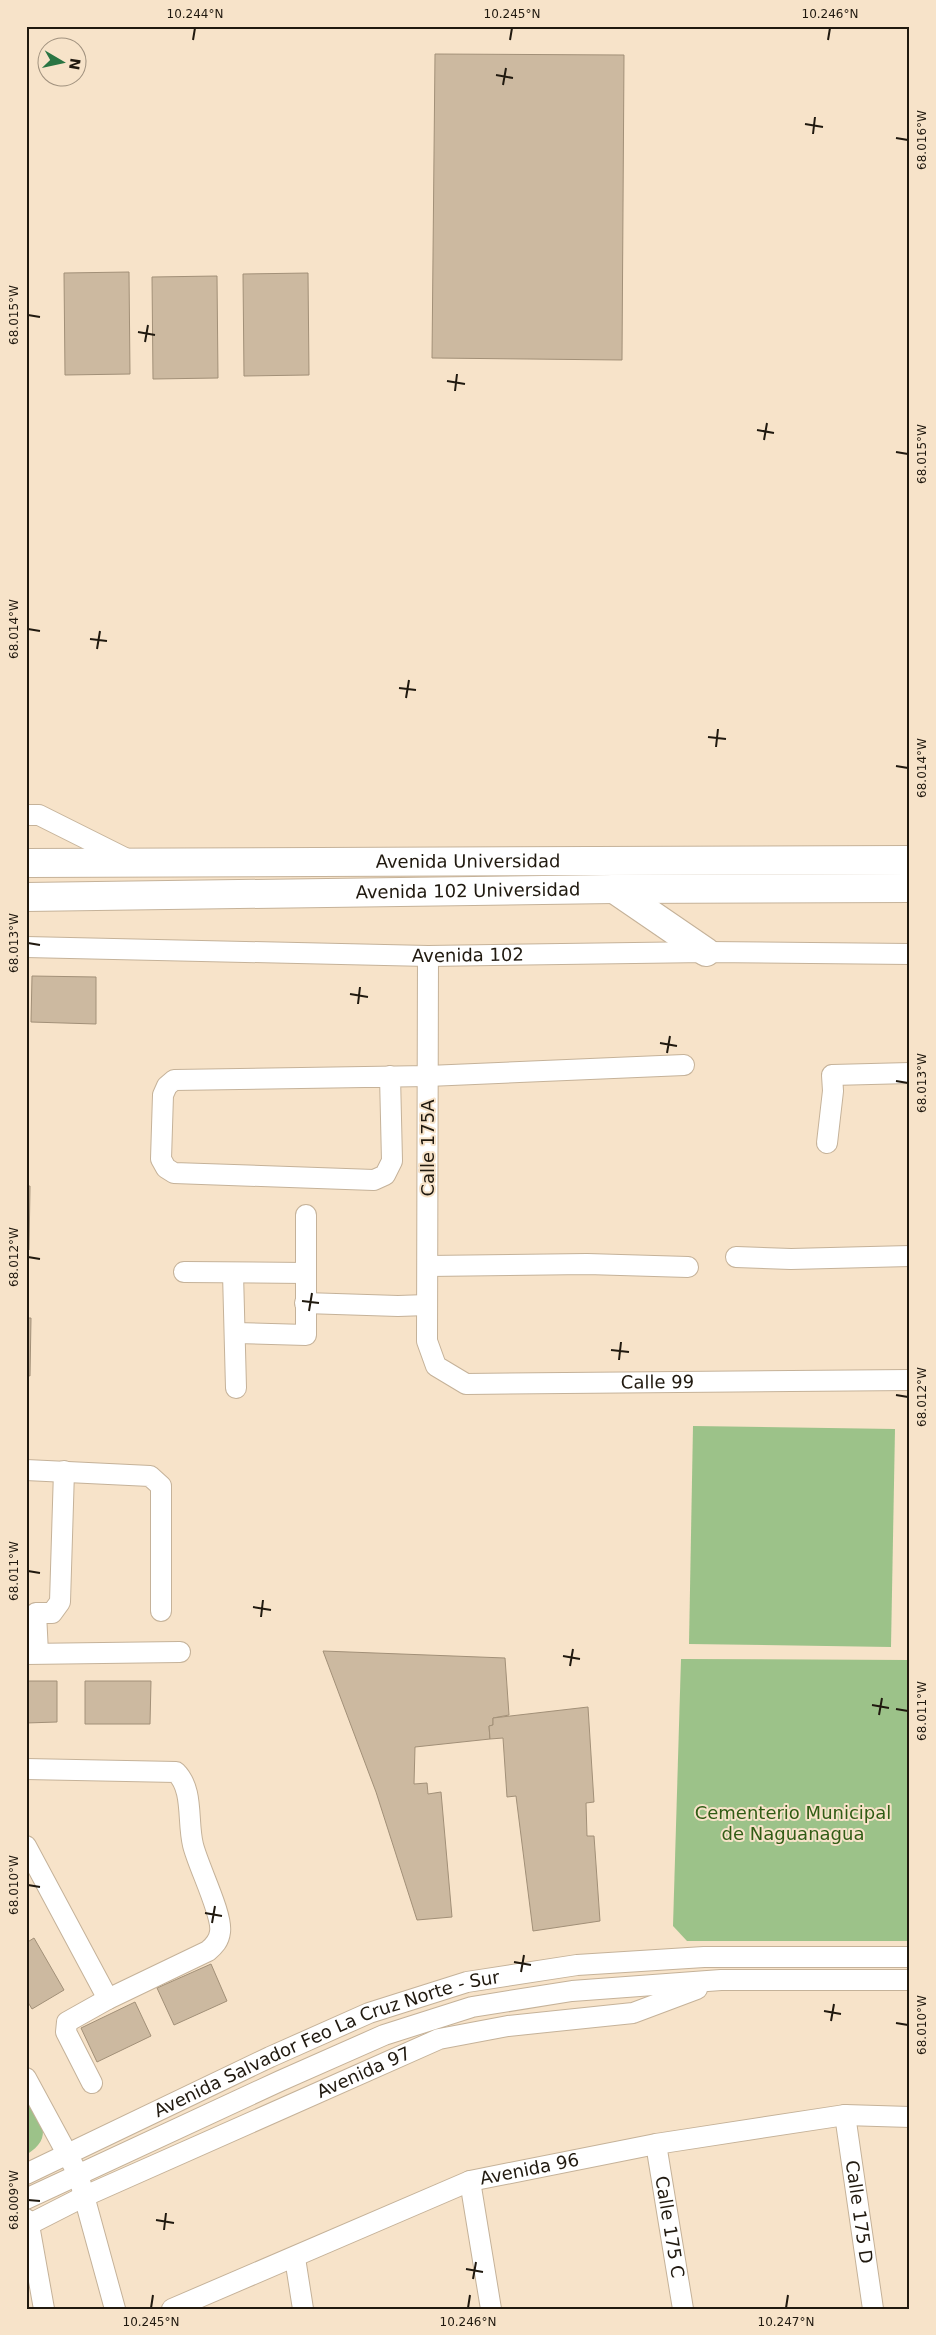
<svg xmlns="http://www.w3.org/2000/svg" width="936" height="2335" font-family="'DejaVu Sans',sans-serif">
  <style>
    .green { fill: #9cc289 }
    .building { fill: #ccb9a0; stroke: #a29078 }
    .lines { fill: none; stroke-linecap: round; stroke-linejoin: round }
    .minor-casing { stroke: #c5b299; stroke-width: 22 }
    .secondary-casing { stroke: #c5b299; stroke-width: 30 }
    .minor { stroke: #fff; stroke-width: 20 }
    .secondary { stroke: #fff; stroke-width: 28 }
    .ticks { fill: none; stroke: #20190f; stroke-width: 2 }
    .labels { text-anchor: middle; stroke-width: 4; stroke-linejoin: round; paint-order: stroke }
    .street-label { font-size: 18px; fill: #20190f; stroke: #f7e3c9 }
    .park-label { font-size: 18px; fill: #315c15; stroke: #f7e3c9 }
    .neatline { fill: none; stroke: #20190f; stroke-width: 2 }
    .ticks-label { font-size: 12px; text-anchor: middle; fill: #20190f }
  </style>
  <rect width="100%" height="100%" fill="#f7e3c9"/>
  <g class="green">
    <polygon points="693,1426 895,1429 891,1647 689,1644"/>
    <polygon points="681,1659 910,1660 910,1941 687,1941 673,1926"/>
    <path d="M26,2097C40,2119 56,2137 26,2155Z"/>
  </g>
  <g class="building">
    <polygon points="435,54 624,55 622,360 432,358"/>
    <polygon points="129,272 130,374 65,375 64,273"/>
    <polygon points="308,273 309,375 244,376 243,274"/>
    <polygon points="217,276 218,378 153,379 152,277"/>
    <polygon points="32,976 96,977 96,1024 31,1022"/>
    <polygon points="26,1186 30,1186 29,1250 26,1250"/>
    <polygon points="26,1318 31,1318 30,1376 26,1375"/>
    <polygon points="323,1651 505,1658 509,1715 493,1718 493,1725 489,1726 490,1739 415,1747 414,1784 427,1783 428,1794 441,1792 452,1917 417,1920 376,1792"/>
    <polygon points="26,1681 57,1681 57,1722 26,1723"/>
    <polygon points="85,1681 151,1681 150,1724 85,1724"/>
    <polygon points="588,1707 594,1802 586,1803 587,1836 594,1836 600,1921 533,1931 516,1796 507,1797 503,1738 490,1739 489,1726 493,1725 493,1718"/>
    <polygon points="34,1938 64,1990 32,2009 26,1999 26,1943"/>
    <polygon points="211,1964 227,2001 174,2025 157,1988"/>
    <polygon points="135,2002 151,2036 97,2062 81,2028"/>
  </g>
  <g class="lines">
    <defs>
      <g id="minor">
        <polyline points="26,815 39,815 131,861"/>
        <path id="s1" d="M26,947L428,956L706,952L910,954"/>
        <path id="s2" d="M428,956L427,1341L436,1366L466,1384L910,1380"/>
        <polyline points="390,1076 392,1161 385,1175 374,1180 174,1173 166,1168 161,1159 163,1095 167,1086 174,1080 428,1076 684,1065"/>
        <polyline points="827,1143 833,1091 832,1075 910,1073"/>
        <polyline points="736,1257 791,1259 910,1256"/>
        <polyline points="428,1266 587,1264 688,1267"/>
        <polyline points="184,1272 306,1273"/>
        <polyline points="233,1273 236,1388"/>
        <polyline points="305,1303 398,1306 427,1305"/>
        <polyline points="235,1333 306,1335 306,1215"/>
        <polyline points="26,1470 150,1476 161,1486 161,1611"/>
        <polyline points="38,1653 36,1613 52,1613 60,1602 64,1471"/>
        <polyline points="26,1654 180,1652"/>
        <path d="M26,1769L176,1772C194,1790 187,1821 193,1845C198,1866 223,1915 220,1932C219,1941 214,1946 208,1951L108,1999L67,2022L66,2032L92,2083"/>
        <polyline points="26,1846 108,1999"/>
        <polyline points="26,2078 78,2174 115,2309"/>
        <path id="s3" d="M845,2115L873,2309"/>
        <path id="s4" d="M656,2144L683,2309"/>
        <path id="s5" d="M26,2174L270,2057L369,2013L467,1982L577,1965L704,1957H910"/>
        <polyline points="470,2181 491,2309"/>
        <polyline points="26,2199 280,2081 384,2035 472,2007 572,1991 721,1980 910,1980"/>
        <polyline points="26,2219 29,2225 44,2309"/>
        <path id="s6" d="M26,2226L83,2197L439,2039L508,2026L633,2013L697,1989"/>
        <polyline points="295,2258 303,2309"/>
        <path id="s7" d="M172,2309L470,2181L656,2144L845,2115L910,2117"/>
      </g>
      <g id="secondary">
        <path id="s8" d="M26,863L910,860"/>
        <polyline points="614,889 706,952"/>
        <path id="s9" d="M26,897L614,889L910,888"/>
      </g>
    </defs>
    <use href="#minor" class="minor-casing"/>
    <use href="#secondary" class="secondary-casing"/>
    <use href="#minor" class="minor"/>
    <use href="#secondary" class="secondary"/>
  </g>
  <path class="ticks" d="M193,40L195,28M510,40L512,28M828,40L830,28M496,75L513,78M503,85L506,68M805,124L823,127M813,134L815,117M896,138L908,140M28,315L40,317M138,332L155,335M145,342L148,325M447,381L465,384M455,391L457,374M757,430L774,433M764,440L767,423M896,452L908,454M28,629L40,631M90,639L107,641M97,649L100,631M399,688L416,690M406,698L409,680M708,737L726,739M716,747L718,729M896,766L908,768M28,943L40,945M350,994L368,997M358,1004L360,987M660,1043L677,1046M667,1053L670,1036M896,1081L908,1083M28,1257L40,1259M302,1301L319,1303M309,1311L312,1293M611,1350L629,1352M619,1360L621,1342M896,1395L908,1397M28,1571L40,1573M253,1607L271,1610M261,1617L263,1600M563,1656L580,1659M570,1666L573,1649M872,1705L889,1708M896,1709L908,1711M879,1715L882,1698M28,1885L40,1887M205,1913L222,1916M212,1923L215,1906M514,1962L531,1965M521,1972L524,1955M824,2011L841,2014M831,2021L834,2004M896,2023L908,2025M28,2200L40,2201M156,2220L174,2223M164,2230L166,2213M466,2269L483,2272M473,2279L476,2262M151,2308L153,2295M468,2308L470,2295M786,2308L788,2295"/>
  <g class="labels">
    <g class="street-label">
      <text dy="6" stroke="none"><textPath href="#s8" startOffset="442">Avenida Universidad</textPath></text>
      <text dy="6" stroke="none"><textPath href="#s9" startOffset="442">Avenida 102 Universidad</textPath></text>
      <text dy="6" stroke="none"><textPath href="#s1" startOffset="442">Avenida 102</textPath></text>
      <text transform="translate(428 1148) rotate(-90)" y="6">Calle 175A</text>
      <text dy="6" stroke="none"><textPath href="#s2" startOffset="638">Calle 99</textPath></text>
      <text dy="6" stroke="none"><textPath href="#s5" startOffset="329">Avenida Salvador Feo La Cruz Norte - Sur</textPath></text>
      <text dy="6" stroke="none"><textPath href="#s6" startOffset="371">Avenida 97</textPath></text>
      <text dy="6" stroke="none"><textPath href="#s7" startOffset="385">Avenida 96</textPath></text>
      <text dy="6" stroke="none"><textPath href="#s3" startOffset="98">Calle 175 D</textPath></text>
      <text dy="6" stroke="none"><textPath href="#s4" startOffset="84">Calle 175 C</textPath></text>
    </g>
    <g class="park-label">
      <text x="793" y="1819">Cementerio Municipal<tspan x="793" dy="21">de Naguanagua</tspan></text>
    </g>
  </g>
  <rect width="936" height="2335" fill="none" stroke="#f7e3c9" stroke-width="55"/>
  <g transform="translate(62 62) rotate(99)"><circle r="24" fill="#f7e3c9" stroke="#a1927f"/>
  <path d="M0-4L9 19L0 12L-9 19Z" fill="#2a7543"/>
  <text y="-8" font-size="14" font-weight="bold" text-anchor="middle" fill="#20190f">N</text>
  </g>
  <rect x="28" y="28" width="880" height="2280" class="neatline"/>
  <g class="ticks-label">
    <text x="195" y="18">10.244°N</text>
    <text x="512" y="18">10.245°N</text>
    <text x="830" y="18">10.246°N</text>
    <text transform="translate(922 140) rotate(-90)" y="4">68.016°W</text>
    <text transform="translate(14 315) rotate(-90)" y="4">68.015°W</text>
    <text transform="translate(922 454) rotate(-90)" y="4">68.015°W</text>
    <text transform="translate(14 629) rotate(-90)" y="4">68.014°W</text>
    <text transform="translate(922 768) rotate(-90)" y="4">68.014°W</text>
    <text transform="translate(14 943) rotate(-90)" y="4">68.013°W</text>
    <text transform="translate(922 1083) rotate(-90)" y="4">68.013°W</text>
    <text transform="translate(14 1257) rotate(-90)" y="4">68.012°W</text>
    <text transform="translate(922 1397) rotate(-90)" y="4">68.012°W</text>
    <text transform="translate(14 1571) rotate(-90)" y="4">68.011°W</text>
    <text transform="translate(922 1711) rotate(-90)" y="4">68.011°W</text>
    <text transform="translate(14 1885) rotate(-90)" y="4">68.010°W</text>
    <text transform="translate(922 2025) rotate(-90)" y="4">68.010°W</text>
    <text transform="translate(14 2200) rotate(-90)" y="4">68.009°W</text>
    <text x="151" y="2326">10.245°N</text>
    <text x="468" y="2326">10.246°N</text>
    <text x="786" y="2326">10.247°N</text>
  </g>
</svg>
